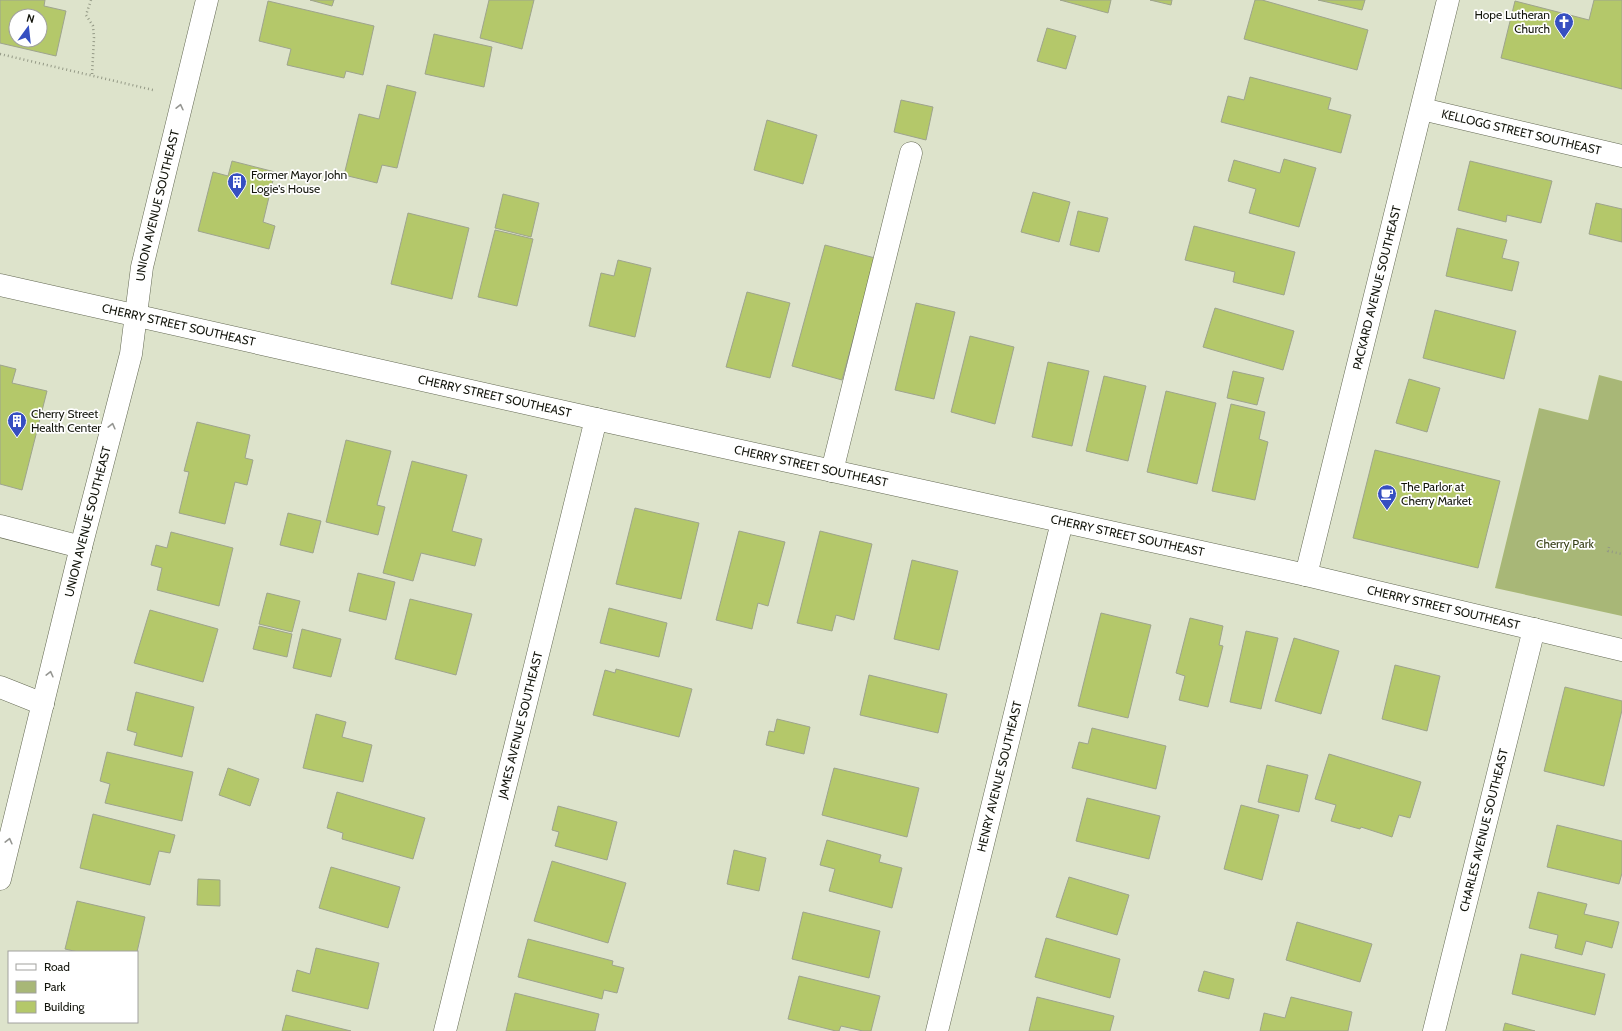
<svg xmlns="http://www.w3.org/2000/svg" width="1622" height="1031" font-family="Cabin,sans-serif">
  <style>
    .green { fill: #a8b777 }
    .building { fill: #b4c86a; stroke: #9ea48d; fill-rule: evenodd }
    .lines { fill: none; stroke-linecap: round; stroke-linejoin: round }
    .minor-casing { stroke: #636853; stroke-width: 23 }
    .path { stroke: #949986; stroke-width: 2.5; stroke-dasharray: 1 3; stroke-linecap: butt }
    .minor { stroke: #fff; stroke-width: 22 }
    .oneway { stroke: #959692 }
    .labels { text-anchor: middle; stroke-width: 3.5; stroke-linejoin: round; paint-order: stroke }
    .poi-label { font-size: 12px; fill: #13150c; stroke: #fff; text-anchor: start }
    .street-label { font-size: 12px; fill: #13150c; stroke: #fff }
    .park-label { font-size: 12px; fill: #373f17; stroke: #fff }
  </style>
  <rect width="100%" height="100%" fill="#dde3cb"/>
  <polygon class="green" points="1599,375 1622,381 1622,616 1495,588 1539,408 1588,420"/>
  <g class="building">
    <path d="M0,0H45L44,6L66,11L56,56L0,43ZM16,16H40V40H16Z"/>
    <polygon points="310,0 334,0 332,6"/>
    <polygon points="489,0 534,0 522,49 480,38"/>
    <polygon points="1060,0 1111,0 1108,13"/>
    <polygon points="1150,0 1172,0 1171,5"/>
    <polygon points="1255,0 1262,0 1368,30 1357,70 1244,39"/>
    <polygon points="1318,0 1365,0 1362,10"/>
    <polygon points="1594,0 1622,0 1622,89 1501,58 1515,1 1589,20"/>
    <polygon points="268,1 374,26 363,75 346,71 344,78 287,65 291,49 259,41"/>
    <polygon points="1047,28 1076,36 1066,69 1037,61"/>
    <polygon points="434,34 492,47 484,87 425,74"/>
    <polygon points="1250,77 1331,98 1328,109 1351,115 1341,153 1221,122 1228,96 1244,100"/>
    <polygon points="387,85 416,92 397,168 382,165 377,183 344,175 359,114 379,119"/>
    <polygon points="901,100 933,107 926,140 894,132"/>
    <polygon points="767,120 817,135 803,184 754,170"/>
    <polygon points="1284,159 1316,168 1299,227 1249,213 1256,189 1228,181 1234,160 1280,173"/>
    <polygon points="232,161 275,172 263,222 275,226 269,249 198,231 213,172 228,176"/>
    <polygon points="1470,161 1552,181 1541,223 1507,215 1506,222 1458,210"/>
    <polygon points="1033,192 1070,202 1059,242 1021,232"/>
    <polygon points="503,194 539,203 531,237 495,228"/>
    <polygon points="1596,203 1622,209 1622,242 1589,234"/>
    <polygon points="1078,211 1108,218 1099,252 1070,245"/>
    <polygon points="408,213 469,228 452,299 391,284"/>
    <polygon points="1194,226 1295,252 1284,295 1233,282 1235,272 1185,260"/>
    <polygon points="1457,228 1507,240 1502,258 1519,262 1512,291 1446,276"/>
    <polygon points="495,230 533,239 517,306 478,297"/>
    <polygon points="825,245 875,258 842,380 792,366"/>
    <polygon points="618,260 651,268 635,337 589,326 601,273 614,276"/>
    <polygon points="747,292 790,303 770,378 726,367"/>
    <polygon points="916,303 955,312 934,399 895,390"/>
    <polygon points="1215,308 1294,331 1283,370 1203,347"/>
    <polygon points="1435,310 1516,331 1504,379 1423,358"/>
    <polygon points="970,336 1014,347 995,424 951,412"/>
    <polygon points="1048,362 1089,371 1072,446 1032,437"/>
    <polygon points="0,365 16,369 12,383 47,391 22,490 0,484"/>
    <polygon points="1233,371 1264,378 1257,405 1227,398"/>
    <polygon points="1104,376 1146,386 1128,461 1086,451"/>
    <polygon points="1409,379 1440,388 1427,432 1396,423"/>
    <polygon points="1166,391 1216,403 1197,484 1147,472"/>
    <polygon points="1231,404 1265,412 1259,439 1268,442 1255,500 1212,491"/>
    <polygon points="197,422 250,435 245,458 253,460 247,485 235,482 225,524 179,513 189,472 184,471"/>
    <polygon points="346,440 391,451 377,505 385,507 378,535 326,522"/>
    <polygon points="1375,450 1500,481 1478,568 1353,538"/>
    <polygon points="412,461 467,475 452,531 482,539 475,566 421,553 413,581 383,573"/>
    <polygon points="635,508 699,523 681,599 616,584"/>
    <polygon points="288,513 321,521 313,553 280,545"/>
    <polygon points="739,531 785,542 768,606 758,603 752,629 716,620"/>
    <polygon points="820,531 872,544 854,620 836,615 832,631 797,623"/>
    <polygon points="171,532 233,548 219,606 157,590 162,568 151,565 156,545 167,548"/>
    <polygon points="912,560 958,571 939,650 894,639"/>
    <polygon points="358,573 395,582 386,620 349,611"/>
    <polygon points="267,593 300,601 292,632 259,624"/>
    <polygon points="410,599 472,614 456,675 395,659"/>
    <polygon points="609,608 667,623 659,657 600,643"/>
    <polygon points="150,610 218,629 203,682 134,663"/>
    <polygon points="1101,613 1151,625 1128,718 1078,706"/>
    <polygon points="1190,618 1223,626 1219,645 1223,646 1208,707 1179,700 1185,676 1176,673"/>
    <polygon points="259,626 292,634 287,657 253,649"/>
    <polygon points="302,629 341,639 331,677 293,668"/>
    <polygon points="1246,631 1278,638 1261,709 1230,702"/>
    <polygon points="1294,638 1339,651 1321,714 1275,701"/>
    <polygon points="1395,665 1440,676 1427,731 1382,719"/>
    <polygon points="616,669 692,689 679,737 593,715 605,670 615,673"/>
    <polygon points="869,675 947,694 938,733 860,715"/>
    <polygon points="1565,687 1622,701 1622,710 1604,786 1544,771"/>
    <polygon points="136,692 194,707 182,757 134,745 137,733 127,730"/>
    <polygon points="316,714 346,722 342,737 372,745 363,782 303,768"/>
    <polygon points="777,719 810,727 804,754 766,745 769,731 774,732"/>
    <polygon points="1092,728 1166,746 1156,789 1072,768 1079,742 1088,744"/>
    <polygon points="107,752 193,772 182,821 105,803 110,784 100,781"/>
    <polygon points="1329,754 1421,782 1410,818 1399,815 1392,837 1361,827 1360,829 1331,821 1336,805 1315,799"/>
    <polygon points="1267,765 1308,775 1299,812 1258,802"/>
    <polygon points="228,768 259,779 250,806 219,795"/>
    <polygon points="834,768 919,788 907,837 822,815"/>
    <polygon points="337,792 425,818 413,859 342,839 343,833 327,828"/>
    <polygon points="1087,798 1160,816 1149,859 1076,841"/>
    <polygon points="1241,805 1279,815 1262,880 1224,869"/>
    <polygon points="558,806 617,822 607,860 555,846 559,832 552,830"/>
    <polygon points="93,814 175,835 170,853 159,851 150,885 80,868"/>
    <polygon points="1557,825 1622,841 1622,873 1619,884 1547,867"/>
    <polygon points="827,840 881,855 879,862 902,868 892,908 829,891 835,869 820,865"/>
    <polygon points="734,850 766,858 759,891 727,884"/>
    <polygon points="552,861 626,883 608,943 534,921"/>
    <polygon points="331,867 400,887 388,928 319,908"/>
    <polygon points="1069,877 1129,895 1117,935 1056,917"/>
    <polygon points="198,879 220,880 220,906 197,905"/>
    <polygon points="1538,892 1587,904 1584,914 1619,922 1612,948 1586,941 1582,955 1555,948 1558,935 1529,928"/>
    <polygon points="77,901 145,917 137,952 78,952 65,949"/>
    <polygon points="803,912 880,931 869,978 792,959"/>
    <polygon points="1297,922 1372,944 1360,982 1286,960"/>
    <polygon points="1046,938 1120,959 1110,998 1035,977"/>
    <polygon points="528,939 613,961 612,965 624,968 617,993 604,990 602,999 518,977"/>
    <polygon points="316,948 379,963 368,1009 292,991 297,970 310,974"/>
    <polygon points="1521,954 1605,974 1595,1015 1512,994"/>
    <polygon points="1204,971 1234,979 1229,999 1198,991"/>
    <polygon points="799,976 880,996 871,1031 863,1031 841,1026 839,1031 836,1031 788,1019"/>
    <polygon points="515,993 599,1014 595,1031 506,1031"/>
    <polygon points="1037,997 1114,1016 1110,1031 1029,1031"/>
    <polygon points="1291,997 1352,1012 1348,1031 1260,1031 1264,1013 1285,1018"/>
    <polygon points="286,1015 351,1031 282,1031"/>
    <polygon points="1505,1023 1535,1031 1503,1031"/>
  </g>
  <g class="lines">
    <defs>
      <g id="minor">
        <path id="s1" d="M1422,109L1622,156"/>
        <path id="s2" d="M0,285L596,419L1306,575L1622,650"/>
        <polyline points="832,471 911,153"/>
        <polyline points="0,526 81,547"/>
        <path id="s3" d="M1306,575L1448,0"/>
        <polyline points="0,687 43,704"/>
        <path id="s4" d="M0,879L81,547L131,354L142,267L207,0"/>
        <path id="s5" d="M445,1031L596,419"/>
        <path id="s6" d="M937,1031L1062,522"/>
        <path id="s7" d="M1434,1031L1534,629"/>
      </g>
    </defs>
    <use href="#minor" class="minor-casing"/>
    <g class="path">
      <polyline points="91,0 86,15 93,26 94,38 92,75"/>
      <polyline points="0,54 153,90"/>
      <polyline points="1609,547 1608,551 1622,554"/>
    </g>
    <use href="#minor" class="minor"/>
  </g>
  <defs><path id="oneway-chevron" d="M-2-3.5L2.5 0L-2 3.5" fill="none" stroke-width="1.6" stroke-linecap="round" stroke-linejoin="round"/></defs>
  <g class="oneway">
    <use href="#oneway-chevron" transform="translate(180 107) rotate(-77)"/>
    <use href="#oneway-chevron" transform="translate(112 426) rotate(-76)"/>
    <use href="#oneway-chevron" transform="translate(50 674) rotate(-76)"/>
    <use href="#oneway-chevron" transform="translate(9 841) rotate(-76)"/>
  </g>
  <defs>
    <symbol id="church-pin" viewBox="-11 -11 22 30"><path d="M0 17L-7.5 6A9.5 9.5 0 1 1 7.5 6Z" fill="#364fc1" stroke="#fff"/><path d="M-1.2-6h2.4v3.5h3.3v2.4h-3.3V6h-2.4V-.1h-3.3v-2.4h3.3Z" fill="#fff"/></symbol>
    <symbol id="building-pin" viewBox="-11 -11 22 30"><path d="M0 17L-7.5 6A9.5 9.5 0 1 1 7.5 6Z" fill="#364fc1" stroke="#fff"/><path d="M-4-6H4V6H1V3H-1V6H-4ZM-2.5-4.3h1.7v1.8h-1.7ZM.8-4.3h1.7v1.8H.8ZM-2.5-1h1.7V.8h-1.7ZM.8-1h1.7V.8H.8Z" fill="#fff"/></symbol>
    <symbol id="cafe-pin" viewBox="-11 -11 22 30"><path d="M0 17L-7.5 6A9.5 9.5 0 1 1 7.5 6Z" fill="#364fc1" stroke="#fff"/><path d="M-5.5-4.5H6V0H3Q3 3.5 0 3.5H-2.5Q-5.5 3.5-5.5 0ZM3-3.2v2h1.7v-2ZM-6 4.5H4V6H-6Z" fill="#fff"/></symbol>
  </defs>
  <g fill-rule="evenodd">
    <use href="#church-pin" x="1553" y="11" width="22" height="30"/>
    <use href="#building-pin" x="226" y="171" width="22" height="30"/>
    <use href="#building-pin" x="6" y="410" width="22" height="30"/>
    <use href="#cafe-pin" x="1376" y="483" width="22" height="30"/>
  </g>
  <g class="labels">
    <g class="poi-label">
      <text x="1550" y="19" text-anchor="end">Hope Lutheran<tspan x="1550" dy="14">Church</tspan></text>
      <text x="251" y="179">Former Mayor John<tspan x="251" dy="14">Logie's House</tspan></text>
      <text x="31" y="418">Cherry Street<tspan x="31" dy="14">Health Center</tspan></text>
      <text x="1401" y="491">The Parlor at<tspan x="1401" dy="14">Cherry Market</tspan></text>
    </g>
    <g class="street-label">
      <text dy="4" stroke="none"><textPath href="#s1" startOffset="102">KELLOGG STREET SOUTHEAST</textPath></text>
      <text dy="4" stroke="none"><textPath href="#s4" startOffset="692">UNION AVENUE SOUTHEAST</textPath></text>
      <text dy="4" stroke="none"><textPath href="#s3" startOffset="296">PACKARD AVENUE SOUTHEAST</textPath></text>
      <text dy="4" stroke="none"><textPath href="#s2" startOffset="183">CHERRY STREET SOUTHEAST</textPath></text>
      <text dy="4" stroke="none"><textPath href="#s2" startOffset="507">CHERRY STREET SOUTHEAST</textPath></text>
      <text dy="4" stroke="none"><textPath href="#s2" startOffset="831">CHERRY STREET SOUTHEAST</textPath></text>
      <text dy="4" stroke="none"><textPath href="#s4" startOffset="368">UNION AVENUE SOUTHEAST</textPath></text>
      <text dy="4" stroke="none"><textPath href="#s2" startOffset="1155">CHERRY STREET SOUTHEAST</textPath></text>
      <text dy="4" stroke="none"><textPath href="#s2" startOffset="1479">CHERRY STREET SOUTHEAST</textPath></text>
      <text dy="4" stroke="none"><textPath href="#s5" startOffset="315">JAMES AVENUE SOUTHEAST</textPath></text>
      <text dy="4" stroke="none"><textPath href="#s6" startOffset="262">HENRY AVENUE SOUTHEAST</textPath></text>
      <text dy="4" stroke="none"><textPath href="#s7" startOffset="207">CHARLES AVENUE SOUTHEAST</textPath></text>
    </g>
    <g class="park-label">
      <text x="1565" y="548">Cherry Park</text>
    </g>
  </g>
  <rect x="8" y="951" width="130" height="72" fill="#ffffff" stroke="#a1a19e"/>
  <rect x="16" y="964" width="20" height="6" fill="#ffffff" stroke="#a1a19e"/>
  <text x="44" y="971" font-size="12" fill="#13150c">Road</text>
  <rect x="16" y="981" width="20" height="12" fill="#a8b777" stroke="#a1a19e"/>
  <text x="44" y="991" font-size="12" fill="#13150c">Park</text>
  <rect x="16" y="1001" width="20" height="12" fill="#b4c86a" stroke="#a1a19e"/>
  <text x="44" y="1011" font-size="12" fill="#13150c">Building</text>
  <g transform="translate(28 28) rotate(15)"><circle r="19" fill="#ffffff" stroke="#a1a19e"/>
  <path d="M0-3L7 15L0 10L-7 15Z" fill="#364fc1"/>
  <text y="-6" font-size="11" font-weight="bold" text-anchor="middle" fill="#13150c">N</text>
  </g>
</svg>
